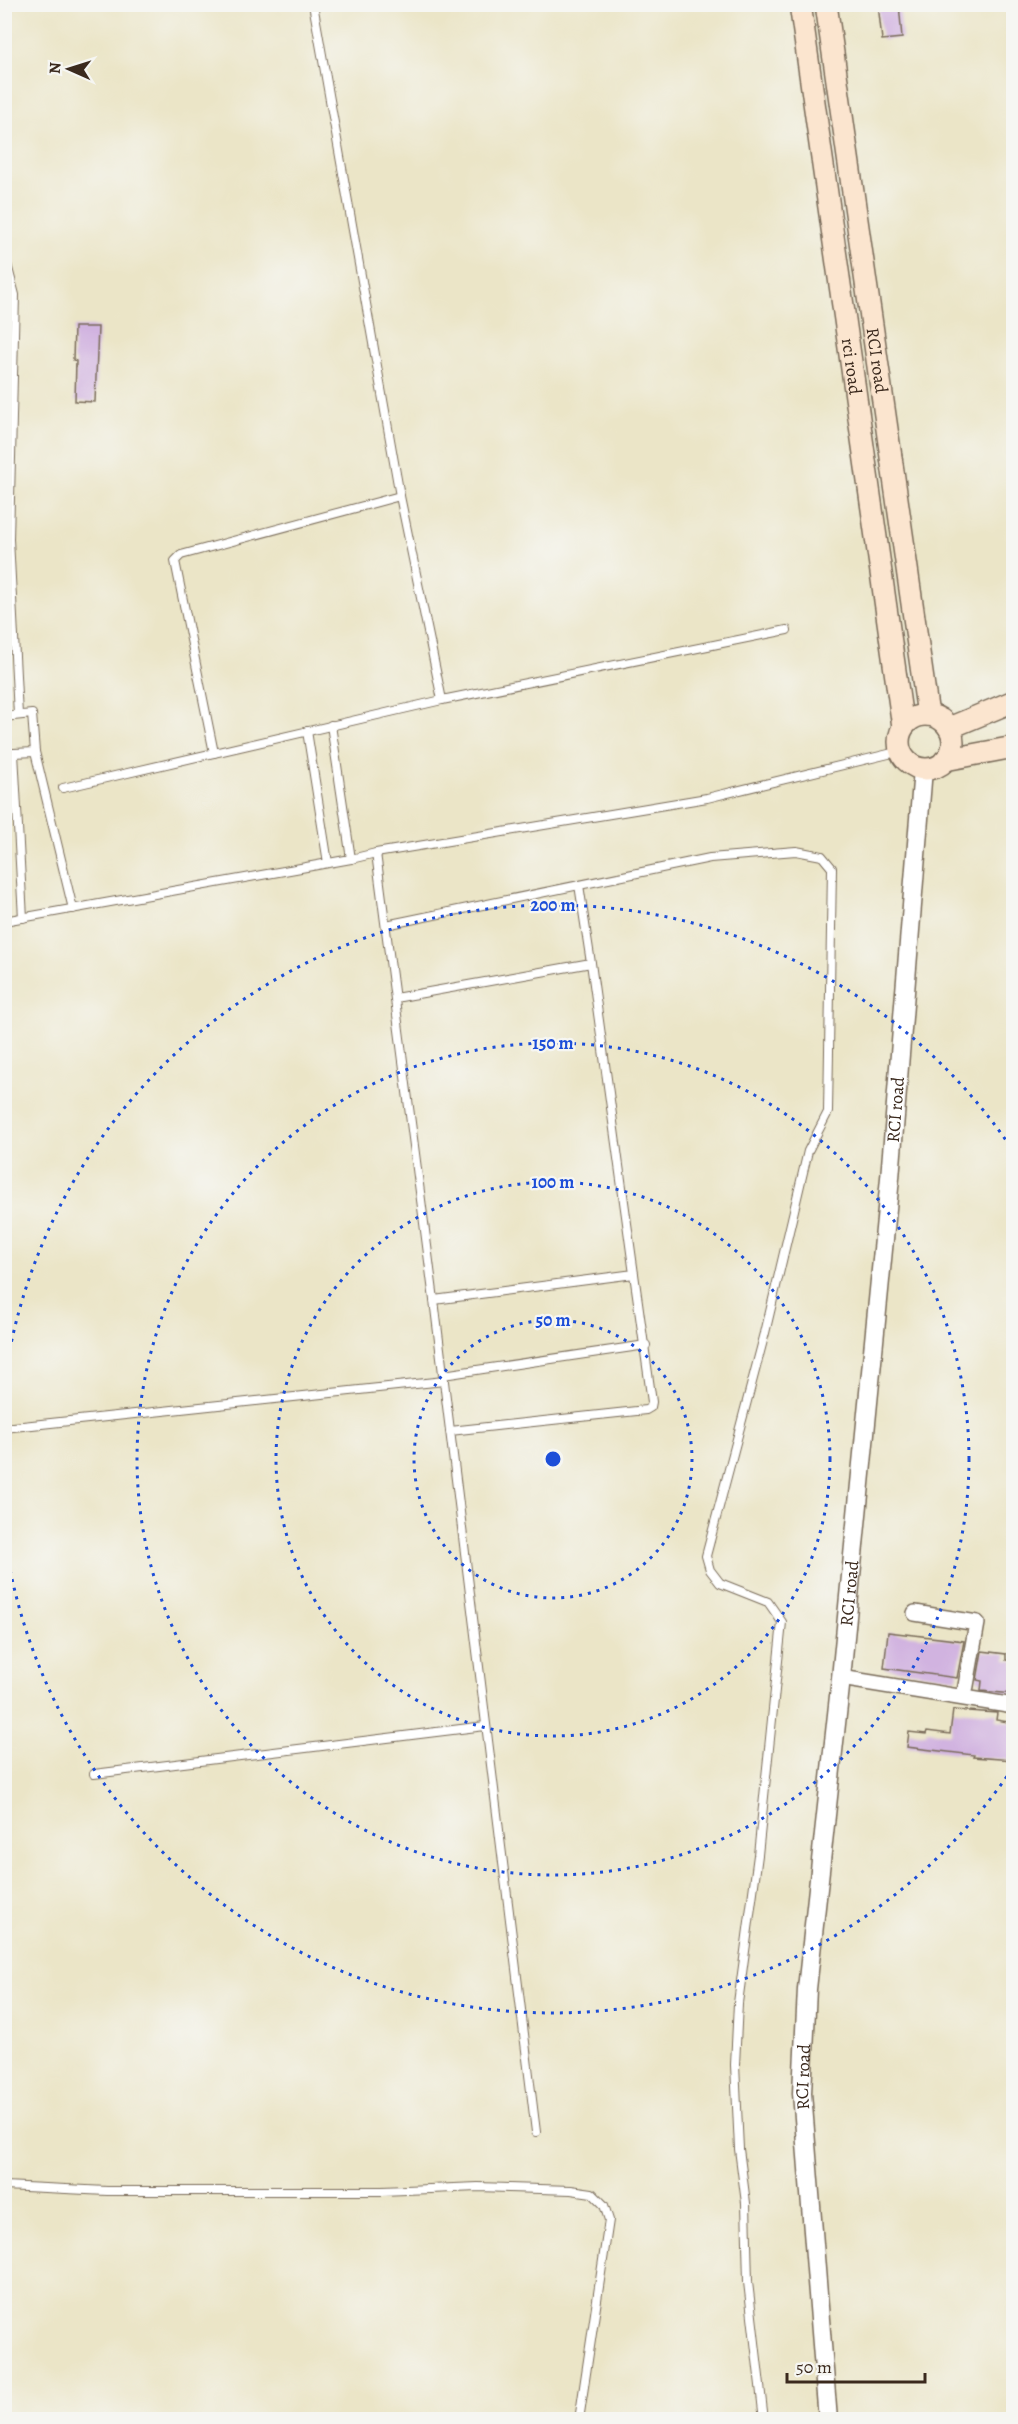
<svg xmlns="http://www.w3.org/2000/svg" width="1018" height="2424" font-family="Alegreya,serif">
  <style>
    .building { fill: #d1b3e0 }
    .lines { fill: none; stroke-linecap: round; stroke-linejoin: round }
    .service-casing { stroke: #796b59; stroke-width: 10 }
    .minor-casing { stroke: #796b59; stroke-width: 18 }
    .tertiary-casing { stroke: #796b59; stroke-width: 21 }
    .secondary-casing { stroke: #796b59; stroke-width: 24 }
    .service { stroke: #fff; stroke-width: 8 }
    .minor { stroke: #fff; stroke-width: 15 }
    .tertiary { stroke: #fff; stroke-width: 18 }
    .secondary { stroke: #fbe5cf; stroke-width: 21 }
    .ring { fill: none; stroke: #1d4ed8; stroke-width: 3; stroke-dasharray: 3 6 }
    .labels { text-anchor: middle; stroke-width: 4.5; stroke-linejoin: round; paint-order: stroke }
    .street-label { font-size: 18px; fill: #3b2a1e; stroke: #f6f6f2 }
    .centre { fill: #1d4ed8; stroke: #f6f6f2; stroke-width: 3 }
    .ring-label { font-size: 18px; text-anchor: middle; font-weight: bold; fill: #1d4ed8; stroke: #f6f6f2; stroke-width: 4.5; stroke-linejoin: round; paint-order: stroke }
  </style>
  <rect width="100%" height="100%" fill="#f6f6f2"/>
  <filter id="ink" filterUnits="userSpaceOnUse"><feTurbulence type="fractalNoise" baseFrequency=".0167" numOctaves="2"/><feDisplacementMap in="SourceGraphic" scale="12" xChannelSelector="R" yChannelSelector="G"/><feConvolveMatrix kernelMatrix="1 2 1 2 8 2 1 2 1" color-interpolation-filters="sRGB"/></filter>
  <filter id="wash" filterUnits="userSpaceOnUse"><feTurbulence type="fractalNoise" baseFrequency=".008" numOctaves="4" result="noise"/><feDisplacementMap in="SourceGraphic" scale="24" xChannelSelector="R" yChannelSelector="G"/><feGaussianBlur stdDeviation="1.35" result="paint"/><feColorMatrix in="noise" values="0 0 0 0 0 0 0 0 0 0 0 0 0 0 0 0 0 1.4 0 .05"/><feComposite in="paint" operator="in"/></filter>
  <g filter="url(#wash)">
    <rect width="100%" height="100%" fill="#ebe5c7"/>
    <g id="blocks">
      <g class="building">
        <polygon points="878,4 899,4 902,38 882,40"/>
        <polygon points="74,327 98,327 95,402 75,401 76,361 73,360"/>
        <polygon points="888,1632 964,1641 957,1678 884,1668"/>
        <polygon points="982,1651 1006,1654 1006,1660 1014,1661 1014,1694 981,1691 982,1681 977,1680"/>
        <polygon points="953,1710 997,1713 996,1720 1014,1723 1014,1760 973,1757 974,1755 907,1747 909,1732 926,1734 927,1731 950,1734"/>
      </g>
    </g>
  </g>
  <g filter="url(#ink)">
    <use href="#blocks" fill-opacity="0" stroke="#796b59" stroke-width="1.5"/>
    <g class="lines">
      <defs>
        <g id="service">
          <polyline points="4,253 15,295 9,539 18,715"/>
          <polyline points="442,700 787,630"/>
          <polyline points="4,717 32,714 35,752 14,753"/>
          <polyline points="331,725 351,859"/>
          <polyline points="307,731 328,863"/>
          <polyline points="35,752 73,909"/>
          <polyline points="214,753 175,561 181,555 400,496"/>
          <polyline points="4,755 14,753 23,918"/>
          <polyline points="63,788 442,700 400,496 313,4"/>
          <polyline points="376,853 434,1300 536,2132"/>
          <polyline points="579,885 591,963"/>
          <polyline points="4,921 351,859 376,853 707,798 901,751"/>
          <polyline points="386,925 710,858 796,851 822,856 832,868 828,1112 808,1151 765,1333 706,1556 710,1570 720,1583 768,1602 782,1622 758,1855 738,2003 735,2065 739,2149 746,2203 748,2282 764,2420"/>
          <polyline points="395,998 591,963 634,1274 434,1300"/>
          <polyline points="443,1375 646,1345"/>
          <polyline points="4,1428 444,1381"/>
          <polyline points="450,1431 646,1410 651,1407 652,1402 634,1274"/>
          <polyline points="94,1774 485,1726"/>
          <polyline points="4,2186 107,2191 382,2191 478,2187 571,2190 592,2193 604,2205 609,2220 579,2420"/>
        </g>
        <g id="minor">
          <polyline points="915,1613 977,1623 964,1697"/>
          <polyline points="841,1678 1014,1706"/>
        </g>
        <g id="tertiary">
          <path id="s1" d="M828,2420L802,2093L807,1989L841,1678L890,1178L923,769"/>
        </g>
        <g id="secondary">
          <path id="s2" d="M800,4L903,727"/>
          <path id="s3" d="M826,4L928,715"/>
          <circle cx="926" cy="742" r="27"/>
          <polyline points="949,728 1014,701"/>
          <polyline points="945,760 1014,747"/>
        </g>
      </defs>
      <use href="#service" class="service-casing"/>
      <use href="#minor" class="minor-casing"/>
      <use href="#tertiary" class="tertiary-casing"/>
      <use href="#secondary" class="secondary-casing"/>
      <use href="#service" class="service"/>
      <use href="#minor" class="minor"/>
      <use href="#tertiary" class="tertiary"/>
      <use href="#secondary" class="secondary"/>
    </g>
  </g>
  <g class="ring">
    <circle cx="553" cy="1459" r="139"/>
    <circle cx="553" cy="1459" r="277"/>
    <circle cx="553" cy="1459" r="416"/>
    <path d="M1012 1769A554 554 0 0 1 5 1541M5 1377A554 554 0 0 1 1012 1149"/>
  </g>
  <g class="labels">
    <g class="street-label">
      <text dy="6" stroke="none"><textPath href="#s3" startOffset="360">RCI road</textPath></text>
      <text dy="6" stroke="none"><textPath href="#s2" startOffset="366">rci road</textPath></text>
      <text dy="6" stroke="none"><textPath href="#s1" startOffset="1316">RCI road</textPath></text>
      <text dy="6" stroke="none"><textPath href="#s1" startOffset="830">RCI road</textPath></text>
      <text dy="6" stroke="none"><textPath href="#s1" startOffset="344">RCI road</textPath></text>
    </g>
  </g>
  <circle cx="553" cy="1459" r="9" class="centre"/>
  <g class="ring-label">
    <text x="553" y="911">200 m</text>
    <text x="553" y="1049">150 m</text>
    <text x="553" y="1188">100 m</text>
    <text x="553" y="1326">50 m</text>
  </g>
  <rect width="1018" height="2424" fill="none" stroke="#f6f6f2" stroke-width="24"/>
  <g transform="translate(69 69) rotate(273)" stroke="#f6f6f2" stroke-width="4.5" paint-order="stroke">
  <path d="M0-4.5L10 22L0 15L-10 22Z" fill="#3b2a1e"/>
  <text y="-9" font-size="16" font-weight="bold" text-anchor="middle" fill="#3b2a1e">N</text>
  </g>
  <path d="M787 2373v9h138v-9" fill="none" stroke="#3b2a1e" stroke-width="3"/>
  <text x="796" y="2373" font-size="18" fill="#3b2a1e" stroke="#f6f6f2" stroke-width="4.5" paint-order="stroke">50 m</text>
</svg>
